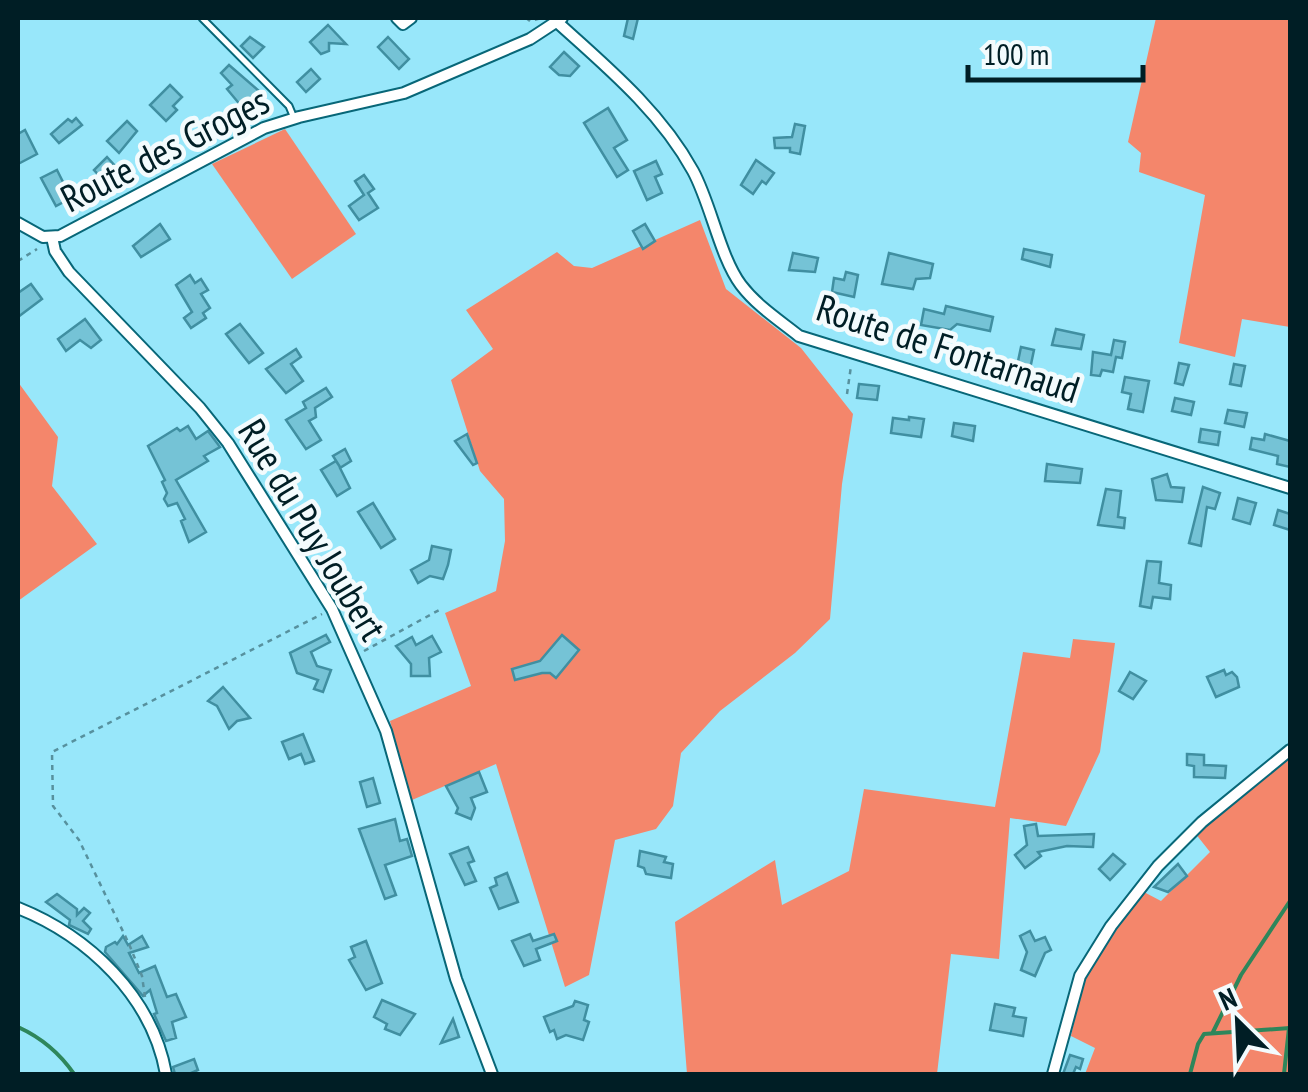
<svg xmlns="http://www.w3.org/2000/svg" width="1308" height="1092" font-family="'PT Sans Narrow',sans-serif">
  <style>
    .green { fill: #f4866b }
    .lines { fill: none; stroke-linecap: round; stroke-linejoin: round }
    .stream { stroke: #2e865b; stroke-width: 4 }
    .building { fill: #75c3d6; stroke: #408fa1; stroke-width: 2.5 }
    .lane-casing { stroke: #086778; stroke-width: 9 }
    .street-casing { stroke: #086778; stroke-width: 14 }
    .path { stroke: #57919e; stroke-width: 2.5; stroke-dasharray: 5 5; stroke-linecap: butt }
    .lane { stroke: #fff; stroke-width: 5 }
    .street { stroke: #fff; stroke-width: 10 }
    .labels { text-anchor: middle; stroke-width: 9; stroke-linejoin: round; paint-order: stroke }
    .street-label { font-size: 38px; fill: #001e25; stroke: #f3fbfd }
  </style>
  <rect width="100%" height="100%" fill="#98e7fa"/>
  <g class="green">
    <polygon points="1156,18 1290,18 1290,327 1242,319 1235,357 1179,343 1205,195 1139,172 1141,153 1128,142"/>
    <polygon points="285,129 356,234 292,279 212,164"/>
    <polygon points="700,220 726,289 801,348 853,414 842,484 830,619 795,653 720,711 681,753 673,806 656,829 615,840 589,975 565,987 496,764 412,800 390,721 471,686 445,613 496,591 505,541 504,499 480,471 451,380 493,349 466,310 557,252 574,266 592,268"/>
    <polygon points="18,382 58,437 52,486 97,544 18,601"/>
    <polygon points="1073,639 1115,643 1100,752 1066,826 1010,818 999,959 951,954 937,1074 687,1074 675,922 775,860 782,905 849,871 864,789 995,807 1023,652 1070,658"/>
    <polygon points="1290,755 1290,1074 1085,1074 1095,1048 1071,1036 1083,981 1142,891 1161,901 1210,852 1195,833"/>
  </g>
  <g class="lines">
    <g class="stream">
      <path d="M18,1027C42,1038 59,1052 74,1074"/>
      <polyline points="1213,1032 1241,975 1290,901"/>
      <polyline points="1190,1074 1198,1044 1204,1034 1290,1028"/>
      <polyline points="1284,1074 1289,1028"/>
    </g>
  </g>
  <g class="building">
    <polygon points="628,18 638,18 633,39 624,36"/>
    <polygon points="328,25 346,44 329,43 329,51 321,54 310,42"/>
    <polygon points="250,37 264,47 253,58 241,46"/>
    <polygon points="388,37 409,59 399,69 378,47"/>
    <polygon points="564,52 579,66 570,76 559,75 550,67"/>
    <polygon points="229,65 259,91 242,107 227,89 232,85 221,73"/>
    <polygon points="311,69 320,79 306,92 297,82"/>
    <polygon points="170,85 182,97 173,106 177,110 166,121 150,105"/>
    <polygon points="608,108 627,140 614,148 628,170 617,177 584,123"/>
    <polygon points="76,118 82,125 59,143 51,134 68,119 72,122"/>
    <polygon points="127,121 137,131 119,153 107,141"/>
    <polygon points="795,124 805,126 800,154 790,152 790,148 775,148 774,138 792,137"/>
    <polygon points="25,130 37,154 18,164 18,134"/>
    <polygon points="107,157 117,168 105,182 94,170"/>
    <polygon points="756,160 774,173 766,184 762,181 753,194 741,185"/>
    <polygon points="656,161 662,174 655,177 662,193 647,200 634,171"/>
    <polygon points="57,170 71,198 56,206 41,178"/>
    <polygon points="364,175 374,189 368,193 378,208 359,220 349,206 364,195 355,181"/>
    <polygon points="160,224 170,239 141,257 133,246"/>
    <polygon points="645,224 655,241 643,249 633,231"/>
    <polygon points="1024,249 1052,255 1050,267 1022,259"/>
    <polygon points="793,253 818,258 815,272 789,270"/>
    <polygon points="889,253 933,264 930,278 916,279 913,289 882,284"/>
    <polygon points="846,272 858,275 854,297 832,292 834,278 844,280"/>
    <polygon points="190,275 195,283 201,279 208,290 201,294 210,308 203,313 206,318 191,328 184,318 192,312 176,285"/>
    <polygon points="31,284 42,299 18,317 18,293"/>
    <polygon points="946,306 993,317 990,331 957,324 950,330 921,325 924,309 944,314"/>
    <polygon points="85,319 101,340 91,348 80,340 66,351 58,339"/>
    <polygon points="240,324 263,353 249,363 226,334"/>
    <polygon points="1056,329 1084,335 1081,349 1052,345"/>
    <polygon points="1114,340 1125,342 1122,358 1116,357 1113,372 1102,370 1100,376 1091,375 1093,352 1111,355"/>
    <polygon points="1021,347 1034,350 1030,369 1017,366"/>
    <polygon points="296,349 301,357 291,364 303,381 286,393 266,369"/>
    <polygon points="1179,363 1189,365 1183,385 1175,383"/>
    <polygon points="1234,364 1245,366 1241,386 1230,384"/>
    <polygon points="1125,377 1149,381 1143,412 1128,409 1131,394 1122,392"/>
    <polygon points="859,384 879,386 877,400 857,398"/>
    <polygon points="326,388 332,397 315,408 316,417 309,421 321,440 306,449 286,420 306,408 303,402"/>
    <polygon points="1175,398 1194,402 1191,415 1172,411"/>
    <polygon points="1228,410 1247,413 1244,427 1225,423"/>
    <polygon points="909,417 924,419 921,437 891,433 893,418 909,420"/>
    <polygon points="954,423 975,426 973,441 952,436"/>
    <polygon points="188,426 196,439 208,431 220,447 204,456 208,461 176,480 206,532 189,542 181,521 185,519 177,503 168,506 164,499 167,493 162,482 165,480 148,446 177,428 180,431"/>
    <polygon points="1201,429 1220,432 1218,445 1199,442"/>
    <polygon points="467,434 477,463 473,465 455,441"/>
    <polygon points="1265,434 1290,441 1290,467 1277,464 1278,456 1250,449 1252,438 1264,440"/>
    <polygon points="345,449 351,461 340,468 350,488 337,496 321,470 336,461 340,467 333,456"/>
    <polygon points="1047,464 1082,469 1080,483 1045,481"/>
    <polygon points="1167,474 1171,487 1184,488 1182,502 1156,500 1152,479"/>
    <polygon points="1203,487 1220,493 1215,509 1207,507 1201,546 1189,543"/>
    <polygon points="1106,489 1121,491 1118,517 1125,518 1124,528 1098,525"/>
    <polygon points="1238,498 1256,503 1250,524 1233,519"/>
    <polygon points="373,503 395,539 381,548 358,512"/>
    <polygon points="1278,510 1290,514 1290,530 1274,525"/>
    <polygon points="432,546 451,550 448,565 443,579 430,576 418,583 411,570 429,560"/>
    <polygon points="1147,561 1161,562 1159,583 1171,585 1170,599 1153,597 1151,608 1140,606"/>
    <polygon points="326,635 330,642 311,652 317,666 331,670 323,692 314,689 318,680 297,673 290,653"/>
    <polygon points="562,635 579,650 556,678 550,673 542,673 515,680 512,669 540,661"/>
    <polygon points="432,636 441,652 429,658 430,676 411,676 411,664 396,646 412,637 416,645"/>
    <polygon points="1224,670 1226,675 1232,672 1237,677 1239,687 1216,697 1207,677"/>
    <polygon points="1130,672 1146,681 1133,699 1119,691"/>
    <polygon points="223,687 250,718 237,721 229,729 217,706 208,701"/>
    <polygon points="303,734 314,761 305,764 301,754 289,759 282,742"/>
    <polygon points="1187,754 1204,755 1204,765 1226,766 1225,778 1194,777 1194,766 1187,765"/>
    <polygon points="479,772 487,792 471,798 475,808 471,819 456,813 458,808 446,786"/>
    <polygon points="373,778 380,803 367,807 360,782"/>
    <polygon points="395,819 400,841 407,839 412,856 385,865 396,895 385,899 359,829"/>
    <polygon points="1036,824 1038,836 1094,834 1093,847 1067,846 1038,852 1041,856 1025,868 1015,855 1027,845 1024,826"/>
    <polygon points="468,847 474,861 468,863 476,881 465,885 450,854"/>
    <polygon points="640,851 666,857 664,862 673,864 671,878 646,874 644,868 638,866"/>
    <polygon points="1113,854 1125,864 1110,880 1099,869"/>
    <polygon points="1178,864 1187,876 1168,892 1154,887"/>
    <polygon points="507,873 518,902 499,909 490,888 497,885 495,878"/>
    <polygon points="57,894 77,909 77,915 84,908 90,913 83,921 91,929 88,934 69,925 70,920 46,902"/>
    <polygon points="1030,931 1035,941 1045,937 1051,950 1045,953 1035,976 1021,970 1027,952 1020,936"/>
    <polygon points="530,934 533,941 554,934 557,941 536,949 540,960 524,966 512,941"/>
    <polygon points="123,936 128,945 142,936 148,947 129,953 139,973 155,966 167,997 176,994 186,1017 172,1022 176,1038 166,1041 154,1014 157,1013 150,990 143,996 105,952 106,947 115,942 117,944"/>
    <polygon points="366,941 382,983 366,990 349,960 355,957 351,947"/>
    <polygon points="382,1000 415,1014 400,1035 385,1029 387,1024 374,1017"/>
    <polygon points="575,1001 588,1005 584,1020 589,1022 583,1040 566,1035 557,1039 554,1030 550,1032 544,1017 573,1006"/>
    <polygon points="995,1004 1015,1008 1013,1016 1026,1018 1023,1036 990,1030"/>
    <polygon points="453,1019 459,1037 441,1043"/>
    <polygon points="1070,1055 1083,1059 1080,1069 1076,1067 1073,1074 1063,1074"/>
    <polygon points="194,1059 198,1070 189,1074 175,1074 173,1067"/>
  </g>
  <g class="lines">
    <defs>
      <polyline id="lane" points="202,18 289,106 294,118"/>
      <g id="street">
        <polyline points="397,18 403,24 411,18"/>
        <path d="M557,22C607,67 660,111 693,171C711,204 720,257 741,285C757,306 779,320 799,336L1290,488"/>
        <polyline points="18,223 43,237 60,236 264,128 299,117 404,93 530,39 562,18"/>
        <polyline points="52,237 55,251 69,272 200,408 228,443 332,609 386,731 456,979 492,1074"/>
        <path d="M18,908C88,936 152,996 166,1074"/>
        <polyline points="1053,1074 1080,976 1111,926 1158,866 1202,822 1290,750"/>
      </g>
    </defs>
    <use href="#lane" class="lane-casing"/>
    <use href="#street" class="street-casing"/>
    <g class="path">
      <polyline points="526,18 530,21 542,18"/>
      <polyline points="18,261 37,249"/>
      <polyline points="847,394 851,366"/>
      <polyline points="364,651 441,609"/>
      <polyline points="145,997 142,976 129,944 79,840 53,806 52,752 322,614"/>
    </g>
    <use href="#lane" class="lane"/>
    <use href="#street" class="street"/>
  </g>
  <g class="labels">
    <g class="street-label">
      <text transform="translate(165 150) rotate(-27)" y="13">Route des Groges</text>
      <text transform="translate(948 349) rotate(18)" y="13">Route de Fontarnaud</text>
      <text transform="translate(312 530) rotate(59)" y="13">Rue du Puy Joubert</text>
    </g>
  </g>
  <rect width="1308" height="1092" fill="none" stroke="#001e25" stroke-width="40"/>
  <g transform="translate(1238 1022) rotate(336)" stroke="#f3fbfd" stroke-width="8" paint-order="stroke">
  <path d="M0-8L18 38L0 25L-18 38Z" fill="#001e25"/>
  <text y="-15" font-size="28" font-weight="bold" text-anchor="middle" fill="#001e25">N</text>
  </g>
  <path d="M968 65v15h175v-15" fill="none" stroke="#001e25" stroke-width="5"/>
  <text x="983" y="65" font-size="30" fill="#001e25" stroke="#f3fbfd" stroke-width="8" paint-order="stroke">100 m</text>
</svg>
